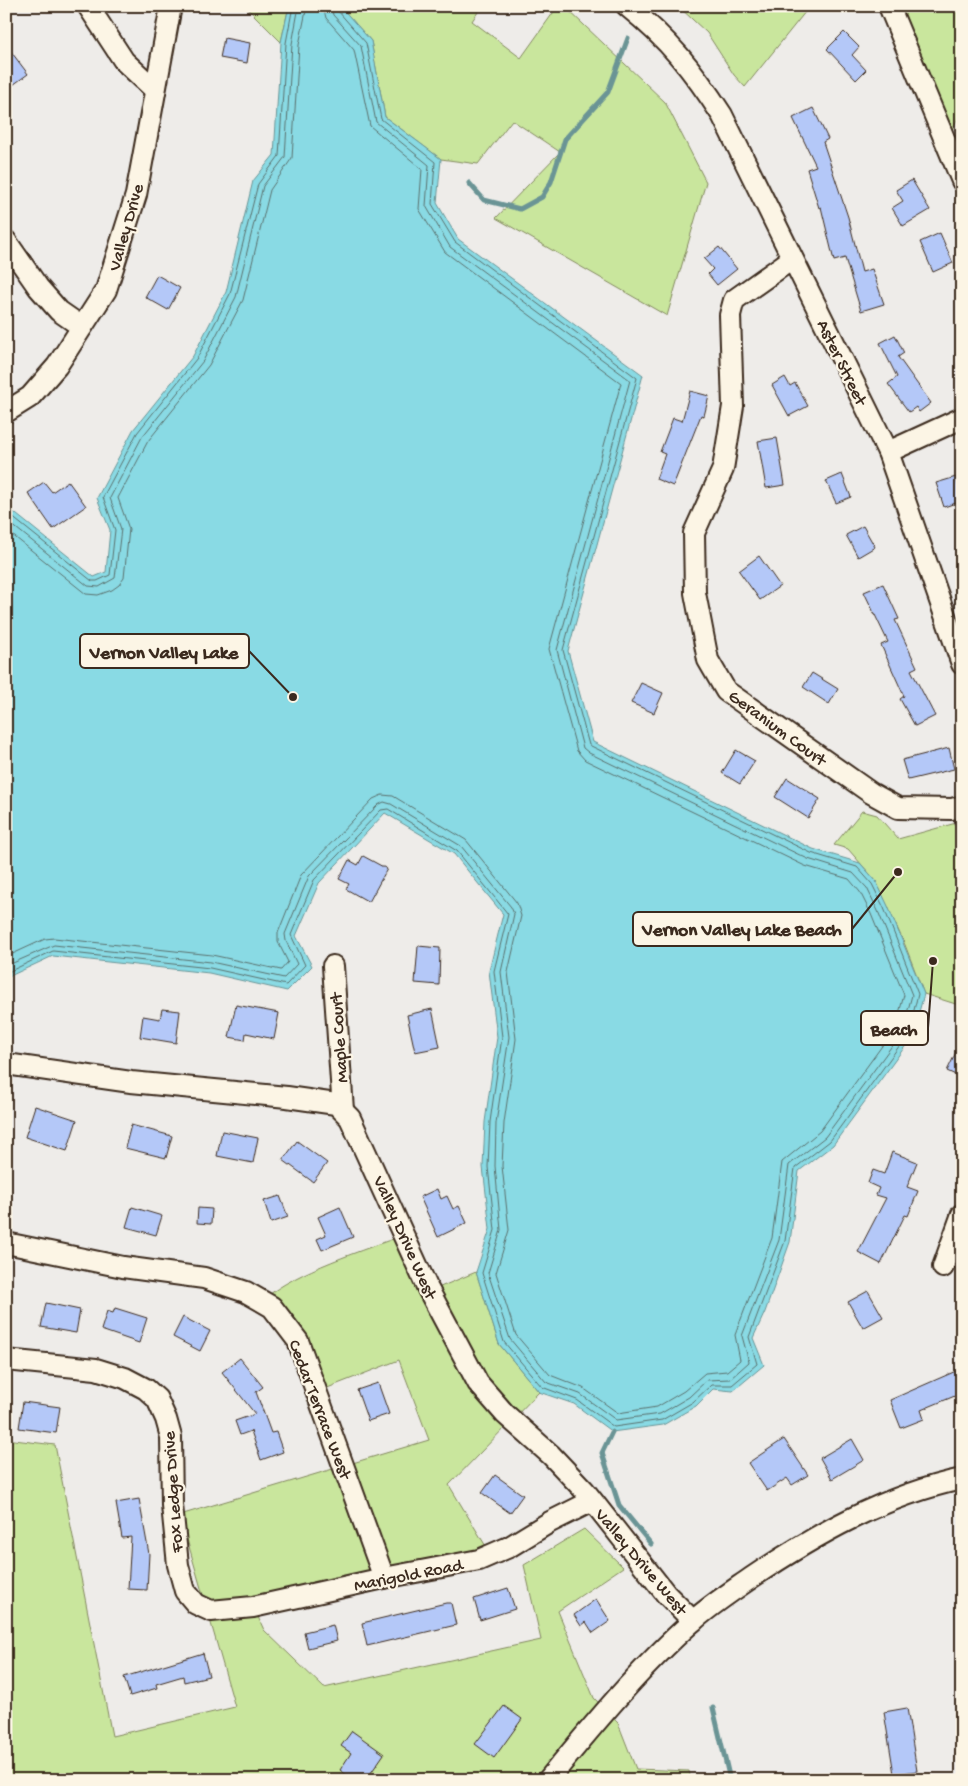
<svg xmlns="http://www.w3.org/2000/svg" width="968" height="1786" font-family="'Gochi Hand',sans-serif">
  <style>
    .green { fill: #c9e69d; stroke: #82885e }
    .water { fill: #89dae4; stroke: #6a9495 }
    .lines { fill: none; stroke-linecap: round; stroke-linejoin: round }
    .shore { stroke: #5a706d; stroke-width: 1 }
    .stream { stroke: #6a9495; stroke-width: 5 }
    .building { fill: #b4c8f8; stroke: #3b2a1e }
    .minor-casing { stroke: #3b2a1e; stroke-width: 24 }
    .minor { stroke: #fcf5e5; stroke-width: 20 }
    .labels { text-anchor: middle; stroke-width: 4.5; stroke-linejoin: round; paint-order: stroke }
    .street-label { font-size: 18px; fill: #3b2a1e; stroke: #fcf5e5 }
    .leader { fill: none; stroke: #3b2a1e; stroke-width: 2 }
    .callout-dot { fill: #3b2a1e; stroke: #fcf5e5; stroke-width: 2 }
    .callout { fill: #fcf5e5; stroke: #3b2a1e; stroke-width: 2 }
    .callout-label { font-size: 19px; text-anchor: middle; font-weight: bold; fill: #3b2a1e }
  </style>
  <rect width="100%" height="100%" fill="#eeece9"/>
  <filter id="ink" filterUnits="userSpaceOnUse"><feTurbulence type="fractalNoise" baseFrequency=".02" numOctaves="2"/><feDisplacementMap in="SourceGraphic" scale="10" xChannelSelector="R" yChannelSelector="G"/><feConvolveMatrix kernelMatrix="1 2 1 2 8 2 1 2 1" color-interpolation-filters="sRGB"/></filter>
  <g filter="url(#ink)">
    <g class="green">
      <polygon points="245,6 289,6 281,42"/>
      <polygon points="340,6 482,6 472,21 521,58 558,6 564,6 665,102 706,182 667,316 496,218 560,152 512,120 478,164 441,159 385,117 371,41"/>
      <polygon points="678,6 810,6 745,87 734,75 707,33"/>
      <polygon points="880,6 962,6 962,109 946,143"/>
      <polygon points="862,811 877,815 898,839 956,823 962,824 962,1006 924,994 905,945 876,881 848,849 834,845"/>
      <path d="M406,1234L433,1290L476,1272L499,1344L539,1392L449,1485L490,1553L253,1606L264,1630L324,1688L541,1640L524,1565L584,1529L623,1567L558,1611L594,1698L618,1723L636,1769L689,1771L691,1780H6V1439L55,1445L112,1736L235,1707L180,1515L429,1440L399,1360L312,1394L264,1299C295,1271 365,1250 406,1234Z"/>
    </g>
    <polygon class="water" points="289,6 340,6 371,41 385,117 441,159 437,203 458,239 643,375 568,651 593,742 813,849 860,863 876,881 888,906 924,994 912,1037 833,1145 799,1171 790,1242 765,1312 753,1338 764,1365 733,1391 713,1389 696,1406 663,1425 612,1432 574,1404 539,1392 499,1344 476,1272 490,1229 483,1167 485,1122 497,1037 489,971 503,914 454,854 385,813 319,883 296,936 312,966 287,991 209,973 53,956 10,976 6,982 6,506 94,577 106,572 110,530 97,498 133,430 193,356 226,292 253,181 274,155 281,42"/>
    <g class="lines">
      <g class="shore">
        <polyline points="6,512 92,581 97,581 110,575 115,530 103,497 137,433 197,358 230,294 258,184 279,156 286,43 293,6"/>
        <polyline points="6,520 88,586 99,587 115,578 121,529 110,498 142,437 203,361 236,297 263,186 285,157 292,44 299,6"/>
        <polyline points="6,530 86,594 98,595 112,590 119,585 124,578 129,529 118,498 148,441 209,365 243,300 270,190 292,158 299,45 307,6"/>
        <polyline points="6,957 45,939 54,938 212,955 281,970 288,962 278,942 278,933 301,875 373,799 382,795 393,796 466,840 517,903 521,916 508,972 516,1039 504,1123 502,1166 509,1230 496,1273 516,1335 550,1375 583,1388 618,1413 657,1407 684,1391 705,1373 727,1371 740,1360 735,1335 772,1238 782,1162 820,1131 895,1028 904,995 871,914 860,892 849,879 805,866 585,760 577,751 549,649 621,383 445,252 419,209 422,169 370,126 354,50 326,18 323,6"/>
        <polyline points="6,966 54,945 211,962 284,978 297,964 286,941 285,934 309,876 378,805 384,802 391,804 461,846 511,907 514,914 501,972 509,1037 496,1123 495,1166 501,1230 488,1273 510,1339 546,1382 580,1394 616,1420 660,1414 689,1397 707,1380 730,1379 749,1362 742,1336 779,1240 789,1165 825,1137 902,1032 912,995 878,911 867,888 853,873 808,859 589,753 583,748 557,650 630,380 450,247 426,206 429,165 376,122 361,46 333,15 331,6"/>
        <polyline points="6,973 53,951 210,968 286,985 305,965 291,935 314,880 381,810 388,809 457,851 508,914 494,971 502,1037 490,1122 488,1167 495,1230 482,1273 504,1342 542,1387 577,1400 614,1427 662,1420 693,1402 711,1385 732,1385 757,1364 749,1337 785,1241 795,1168 830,1141 908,1034 918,994 884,908 872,884 857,867 811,853 589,745 563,650 637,378 455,242 432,204 435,162 381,119 366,43 338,11 337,6"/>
      </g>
      <g class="stream">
        <polyline points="654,9 656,6"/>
        <polyline points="469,183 484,200 520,209 542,197 551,182 565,139 608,92 628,38"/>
        <polyline points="612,1432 602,1453 619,1505 651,1544"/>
        <polyline points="713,1708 730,1780"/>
      </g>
    </g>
    <g class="building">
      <polygon points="844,32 859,47 852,55 866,70 856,80 827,49"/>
      <polygon points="224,38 250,43 247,63 220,58"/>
      <polygon points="6,45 28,74 6,90"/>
      <polygon points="813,108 828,139 823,142 848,217 862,272 872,269 884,304 861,311 845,258 834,261 821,207 819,208 807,169 816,166 793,118"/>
      <polygon points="912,180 930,210 903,226 892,208 903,201 896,190"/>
      <polygon points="940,233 953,263 933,272 920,242"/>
      <polygon points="719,247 737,269 717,285 708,274 713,269 704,259"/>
      <polygon points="157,275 180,288 168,310 145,297"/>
      <polygon points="895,335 904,353 898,357 931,403 919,412 916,407 909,412 888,384 897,377 880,343"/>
      <polygon points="785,377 790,386 795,383 808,406 789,416 772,385"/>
      <polygon points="690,391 709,396 704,416 701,415 673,486 656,479 665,454 660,452 673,418 682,421"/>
      <polygon points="777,438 785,485 766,488 758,441"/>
      <polygon points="842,474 851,497 836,503 826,481"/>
      <polygon points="956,477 962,501 944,507 936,483"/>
      <polygon points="68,481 86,506 53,529 28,493 44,482 52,492"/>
      <polygon points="863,526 875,547 858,557 846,535"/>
      <polygon points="759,556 780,586 760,600 739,571"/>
      <polygon points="883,584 899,619 895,620 917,667 911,670 935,716 915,726 900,699 904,696 881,645 888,642 864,592"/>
      <polygon points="812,673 838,689 829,704 803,687"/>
      <polygon points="641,683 663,693 654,713 631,703"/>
      <polygon points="949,748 954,769 908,780 902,760"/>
      <polygon points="736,750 755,761 740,784 722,773"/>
      <polygon points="787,778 820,799 808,818 775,797"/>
      <polygon points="363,856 387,869 369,902 346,889 349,884 339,879 349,860 358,865"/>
      <polygon points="418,946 440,948 439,985 415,983"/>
      <polygon points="236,1005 279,1013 274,1039 246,1033 245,1040 229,1037"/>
      <polygon points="162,1009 180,1011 176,1043 140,1037 143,1016 160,1019"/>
      <polygon points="432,1009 440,1047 415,1052 407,1015"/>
      <polygon points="962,1040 962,1078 947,1071"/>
      <polygon points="35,1106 77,1120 67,1151 25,1137"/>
      <polygon points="131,1125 172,1136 166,1158 125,1148"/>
      <polygon points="222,1131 258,1138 253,1163 217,1156"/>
      <polygon points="297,1141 327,1163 313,1182 283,1160"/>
      <polygon points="892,1152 917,1162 907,1187 918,1191 908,1216 905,1215 881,1264 858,1252 886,1198 876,1195 879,1188 868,1183 873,1170 884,1174"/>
      <polygon points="437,1189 441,1199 447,1196 453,1209 459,1206 467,1223 438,1237 420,1197"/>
      <polygon points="280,1196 288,1217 271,1223 264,1201"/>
      <polygon points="132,1207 162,1216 156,1235 126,1227"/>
      <polygon points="340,1207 353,1237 322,1250 317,1239 326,1235 318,1217"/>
      <polygon points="198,1208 212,1209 211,1224 197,1223"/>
      <polygon points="868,1291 883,1317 863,1328 848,1302"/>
      <polygon points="46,1303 80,1310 76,1333 41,1327"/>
      <polygon points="115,1308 147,1318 139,1343 101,1330 107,1311 113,1313"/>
      <polygon points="183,1317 210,1331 200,1351 173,1337"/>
      <polygon points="240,1358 263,1387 256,1392 271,1433 276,1432 283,1452 261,1460 251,1431 240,1435 235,1421 255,1414 222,1372"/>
      <polygon points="956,1371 962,1384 962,1393 921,1410 924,1419 901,1428 890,1400"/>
      <polygon points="378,1383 389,1414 368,1421 357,1390"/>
      <polygon points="23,1402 60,1407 56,1433 19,1428"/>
      <polygon points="784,1439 808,1475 792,1485 787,1478 767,1491 748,1463"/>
      <polygon points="852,1439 864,1460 832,1479 820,1458"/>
      <polygon points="495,1475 523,1495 510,1513 482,1493"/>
      <polygon points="139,1499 149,1554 147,1590 128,1589 131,1537 122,1538 116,1503"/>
      <polygon points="508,1588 515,1609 480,1620 474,1599"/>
      <polygon points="596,1599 610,1621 593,1633 586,1622 581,1626 574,1615"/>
      <polygon points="446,1603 451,1603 456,1625 367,1646 362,1623"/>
      <polygon points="333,1625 337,1641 308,1648 304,1632"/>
      <polygon points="203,1653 209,1676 184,1682 183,1676 156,1684 157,1688 130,1696 124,1677"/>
      <polygon points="504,1706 522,1719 494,1758 475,1744"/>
      <polygon points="907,1708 917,1771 894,1774 884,1712"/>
      <polygon points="352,1731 384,1754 366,1780 353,1780 340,1770 351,1753 341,1746"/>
    </g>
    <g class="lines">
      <defs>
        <g id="minor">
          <polyline points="88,6 124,61 155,90"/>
          <path d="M627,6C669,40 693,70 722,115L888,452L962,664"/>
          <polyline points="889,6 962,181"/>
          <polyline points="6,241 38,287 59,311 82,327"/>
          <polyline points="792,259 734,300 730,315 733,406 723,469 694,533 695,593 708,660 726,691 871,793 898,808 952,809 962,806"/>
          <polyline points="6,412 30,397 57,366 106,290 136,195 171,6"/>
          <polyline points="888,452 962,418"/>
          <polyline points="333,966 343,1110"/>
          <polyline points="6,1064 131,1082 287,1097 336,1104 350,1118 428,1289 478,1383 505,1414 551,1455 584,1490 666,1594 693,1621"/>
          <polyline points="6,1243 123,1267 204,1278 246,1292 272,1307 298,1341 384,1578"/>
          <polyline points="943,1267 962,1214"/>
          <polyline points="6,1360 96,1369 125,1378 146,1389 157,1399 166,1419 171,1437 172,1505 178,1565 185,1591 196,1604 211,1611 253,1607 384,1578 479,1560 509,1547 550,1522 592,1501"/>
          <path d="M548,1780C593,1725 640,1668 693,1621C711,1605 731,1592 751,1578C815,1535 885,1495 962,1479"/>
        </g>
      </defs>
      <use href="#minor" class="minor-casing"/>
      <use href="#minor" class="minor"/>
    </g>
  </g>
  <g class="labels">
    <g class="street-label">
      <text transform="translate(125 227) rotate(-74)" y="6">Valley Drive</text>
      <text transform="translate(843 362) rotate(64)" y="6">Aster Street</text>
      <text transform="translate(778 727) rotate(36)" y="6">Geranium Court</text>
      <text transform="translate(338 1038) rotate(-94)" y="6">Maple Court</text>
      <text transform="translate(406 1237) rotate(66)" y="6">Valley Drive West</text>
      <text transform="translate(321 1409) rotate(69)" y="6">Cedar Terrace West</text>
      <text transform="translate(172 1492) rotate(-94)" y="6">Fox Ledge Drive</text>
      <text transform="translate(642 1561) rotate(50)" y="6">Valley Drive West</text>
      <text transform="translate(408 1574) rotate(-11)" y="6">Marigold Road</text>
    </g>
  </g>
  <path class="leader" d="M293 697L249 651M898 872L852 929M933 961L928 1028"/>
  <g class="callout-dot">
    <circle cx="293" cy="697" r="5"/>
    <circle cx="898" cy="872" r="5"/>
    <circle cx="933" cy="961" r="5"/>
  </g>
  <g class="callout">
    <rect x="80" y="634" width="169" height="34" rx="5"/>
    <rect x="633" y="912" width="219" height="34" rx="5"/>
    <rect x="861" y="1011" width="67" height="34" rx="5"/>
  </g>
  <g class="callout-label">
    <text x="164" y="658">Vernon Valley Lake</text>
    <text x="742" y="935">Vernon Valley Lake Beach</text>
    <text x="894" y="1035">Beach</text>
  </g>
  <rect width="968" height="1786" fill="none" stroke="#fcf5e5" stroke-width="25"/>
  <rect x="12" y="12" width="943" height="1761" fill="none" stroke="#3b2a1e" stroke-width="2" filter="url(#ink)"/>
</svg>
